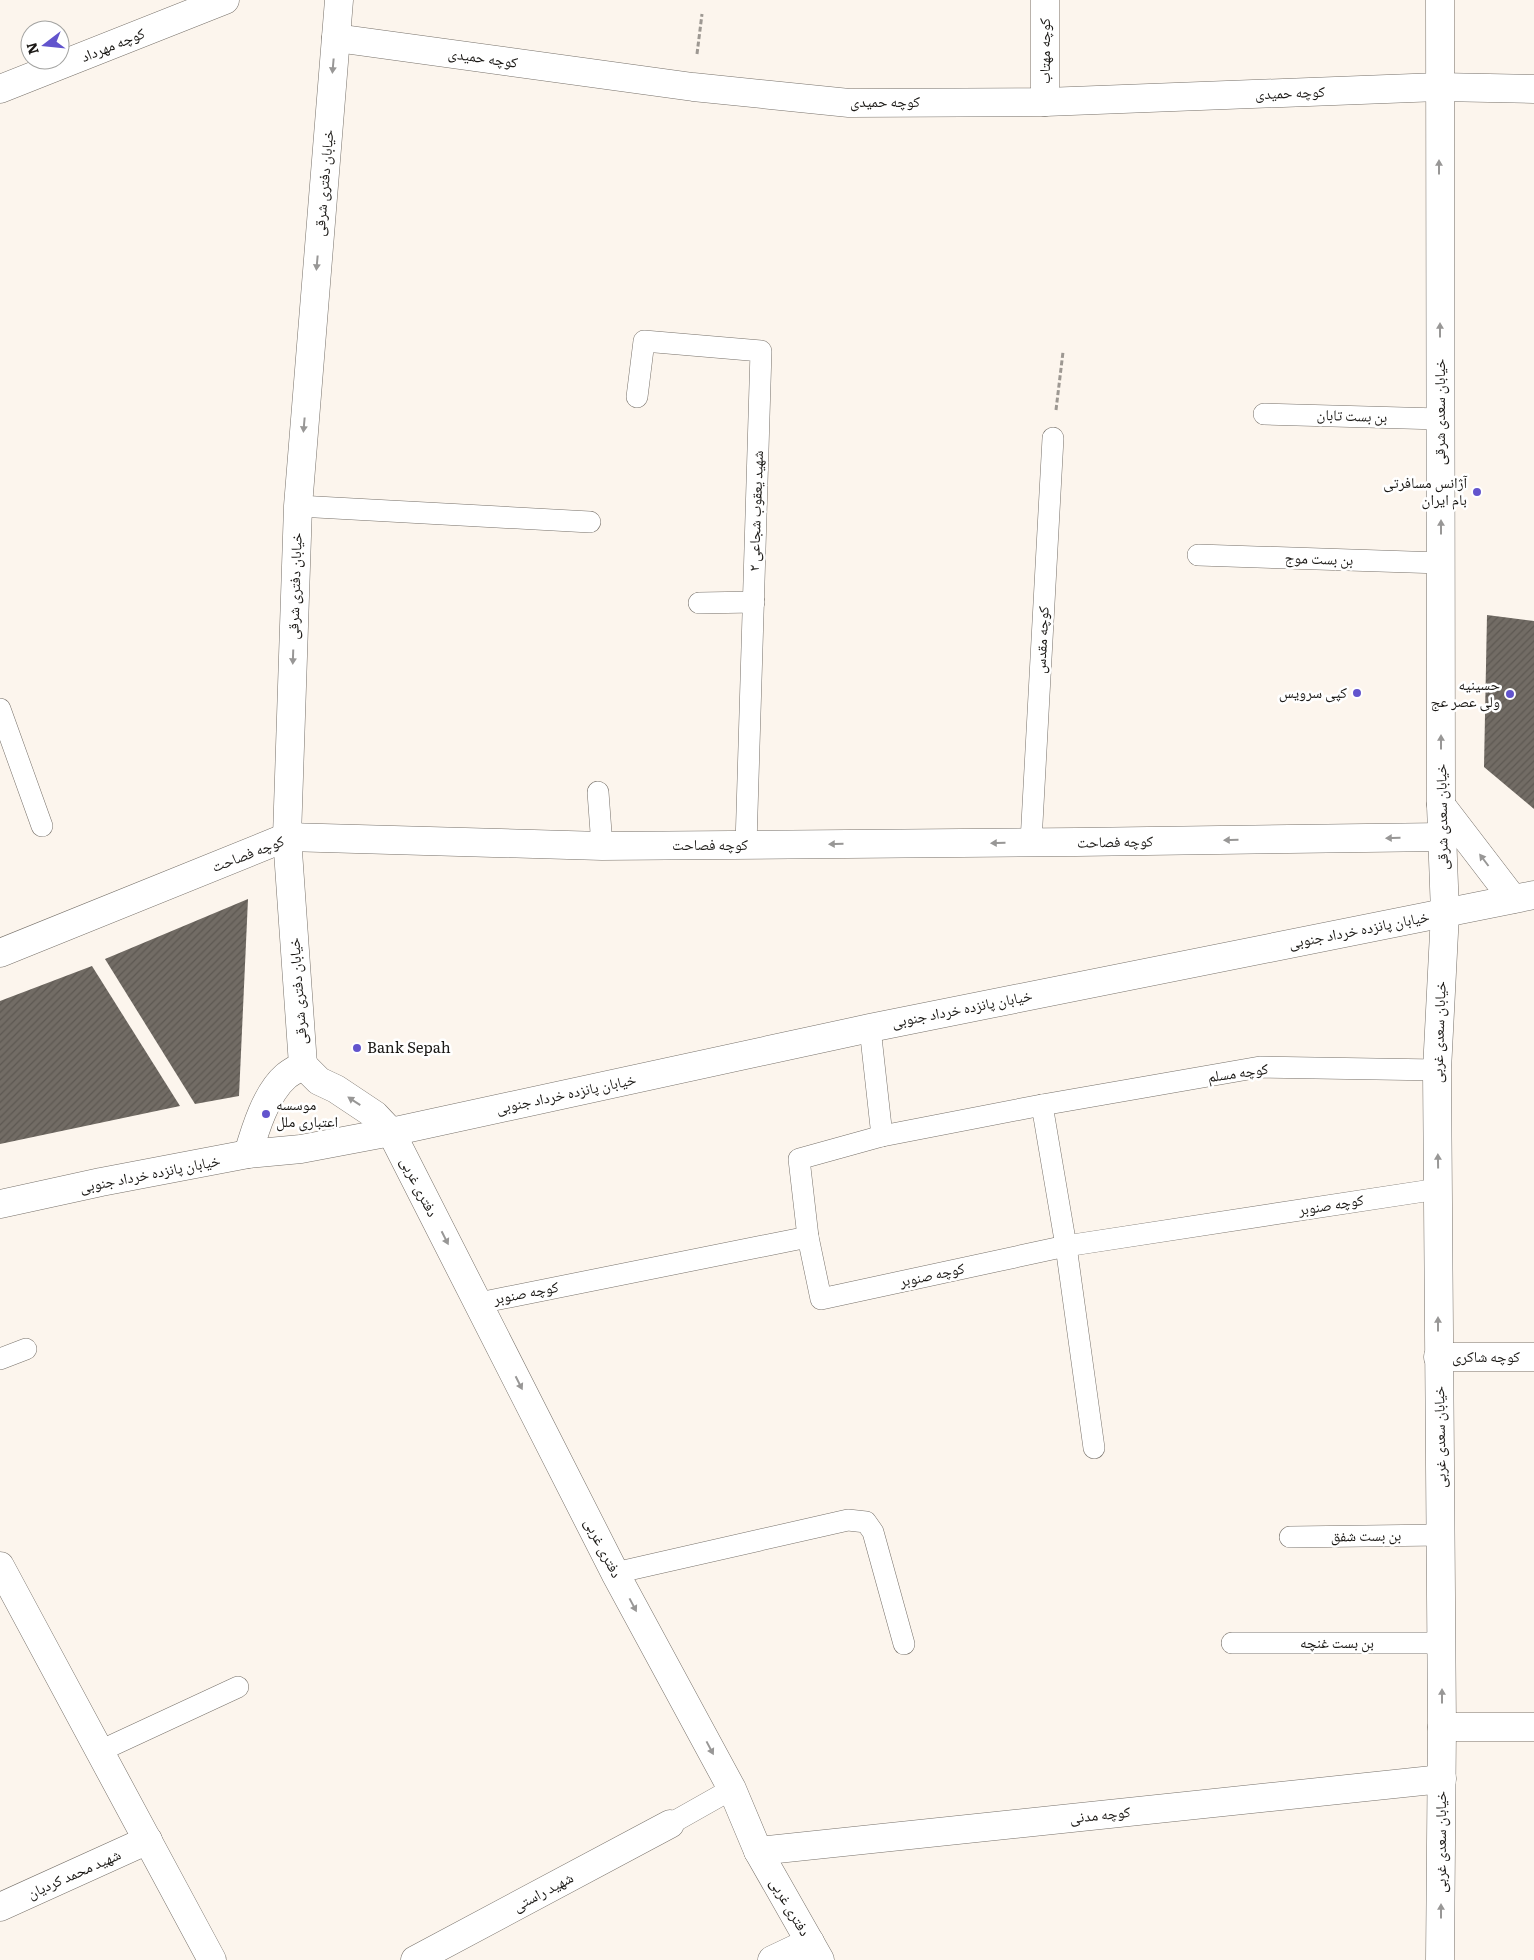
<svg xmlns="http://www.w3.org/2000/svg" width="1534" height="1960" font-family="Literata,'Noto Naskh Arabic',serif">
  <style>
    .building { fill: url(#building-hatch) }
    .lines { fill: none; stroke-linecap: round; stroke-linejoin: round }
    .lane-casing { stroke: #77716a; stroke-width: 22 }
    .street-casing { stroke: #77716a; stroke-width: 29 }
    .secondary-casing { stroke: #77716a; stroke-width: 29 }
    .path { stroke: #9d9892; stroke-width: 3; stroke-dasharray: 5 2.5; stroke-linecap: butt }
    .lane { stroke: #fff; stroke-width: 21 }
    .street { stroke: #fff; stroke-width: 28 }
    .secondary { stroke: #fff; stroke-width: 28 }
    .oneway { fill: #989796 }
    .poi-dot { fill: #6254cd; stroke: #fff; stroke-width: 2 }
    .labels { text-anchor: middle; stroke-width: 5; stroke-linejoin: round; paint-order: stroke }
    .street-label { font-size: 15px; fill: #1a1815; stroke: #fff }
    .poi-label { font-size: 15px; fill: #1a1815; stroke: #fff; text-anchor: end }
  </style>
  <defs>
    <pattern id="building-hatch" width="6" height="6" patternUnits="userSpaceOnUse" patternTransform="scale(1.25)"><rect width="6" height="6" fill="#726c65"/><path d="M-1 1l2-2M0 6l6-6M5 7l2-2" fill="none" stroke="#5d5852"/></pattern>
  </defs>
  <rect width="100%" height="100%" fill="#fcf5ed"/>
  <g class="building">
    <polygon points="1487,615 1534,621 1534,809 1484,767"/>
    <polygon points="248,899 239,1096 195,1104 105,959"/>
    <polygon points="92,966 180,1106 0,1144 0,1001"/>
  </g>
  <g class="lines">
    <defs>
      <g id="lane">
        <polyline points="637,397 644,341 761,351 746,845"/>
        <polyline points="1264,414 1440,419"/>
        <polyline points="298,506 590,522"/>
        <polyline points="1198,555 1441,563"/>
        <polyline points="699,603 754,602"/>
        <polyline points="0,709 42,826"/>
        <polyline points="598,792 602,846"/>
        <polyline points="1031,842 1053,438"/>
        <polyline points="870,1028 882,1136"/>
        <polyline points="1042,1105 1260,1067 1437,1070"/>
        <polyline points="808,1237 799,1159 882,1136 1042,1105 1066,1246 1094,1448"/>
        <polyline points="479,1303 808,1237 821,1299 1066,1246 1438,1189"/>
        <polyline points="0,1359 26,1349"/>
        <polyline points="1290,1537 1441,1535"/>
        <polyline points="615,1573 848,1520 866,1522 873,1532 904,1644"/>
        <polyline points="1232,1643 1441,1643"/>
        <polyline points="100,1751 238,1687"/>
        <polyline points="670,1824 732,1789"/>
      </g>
      <g id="street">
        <polyline points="336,38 693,87 849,103 1045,102 1439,87 1534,89"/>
        <polyline points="0,89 225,0"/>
        <polyline points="1045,102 1045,0"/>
        <polyline points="0,953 287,837 602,846 1077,842 1442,837"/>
        <polyline points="1438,1357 1534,1357"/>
        <polyline points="0,1566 212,1960"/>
        <polyline points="1442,1727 1534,1727"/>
        <polyline points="758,1851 1442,1779"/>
        <polyline points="0,1907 148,1840"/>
        <polyline points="415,1960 670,1824"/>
        <polyline points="772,1960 810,1942"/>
      </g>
      <g id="secondary">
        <polyline points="1440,0 1441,805 1445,913 1437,1070 1442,1727 1440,1960"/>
        <polyline points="1441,805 1513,899"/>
        <polyline points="303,1065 319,1081 336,1089 375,1115 391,1132 615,1573 732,1789 758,1851 820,1960"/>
        <path d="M248,1154C255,1130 266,1093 286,1076C291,1072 297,1069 303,1065L287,837L298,506L339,0"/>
        <polyline points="0,1204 101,1182 248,1154 301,1149 391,1132 870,1028 1534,895"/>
      </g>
    </defs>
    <use href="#lane" class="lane-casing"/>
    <use href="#street" class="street-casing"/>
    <use href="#secondary" class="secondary-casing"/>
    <g class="path">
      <polyline points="697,54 702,14"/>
      <polyline points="1056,410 1063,352"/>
    </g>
    <use href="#lane" class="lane"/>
    <use href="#street" class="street"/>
    <use href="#secondary" class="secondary"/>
  </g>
  <defs><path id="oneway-solid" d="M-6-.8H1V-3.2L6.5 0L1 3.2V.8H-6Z" transform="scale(1.25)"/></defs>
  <g class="oneway">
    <use href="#oneway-solid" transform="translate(333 66) rotate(95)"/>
    <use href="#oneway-solid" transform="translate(1439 167) rotate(-90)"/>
    <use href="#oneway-solid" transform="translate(317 263) rotate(95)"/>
    <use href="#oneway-solid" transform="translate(1440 330) rotate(-90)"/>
    <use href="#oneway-solid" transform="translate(304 425) rotate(95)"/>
    <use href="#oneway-solid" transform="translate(1441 527) rotate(-90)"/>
    <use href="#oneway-solid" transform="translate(293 657) rotate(92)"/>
    <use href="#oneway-solid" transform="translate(1441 742) rotate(-90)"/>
    <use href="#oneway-solid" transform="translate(1393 838) rotate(179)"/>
    <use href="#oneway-solid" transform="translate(1231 840) rotate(179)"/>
    <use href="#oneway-solid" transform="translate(998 843) rotate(179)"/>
    <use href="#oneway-solid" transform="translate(836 844) rotate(179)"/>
    <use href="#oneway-solid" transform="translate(1484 860) rotate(-127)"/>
    <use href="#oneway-solid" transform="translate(354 1101) rotate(-147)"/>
    <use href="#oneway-solid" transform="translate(1438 1161) rotate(-91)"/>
    <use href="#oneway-solid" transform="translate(445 1238) rotate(63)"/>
    <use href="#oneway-solid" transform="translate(1438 1324) rotate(-90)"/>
    <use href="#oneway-solid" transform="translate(519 1383) rotate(63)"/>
    <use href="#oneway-solid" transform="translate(633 1605) rotate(62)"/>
    <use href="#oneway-solid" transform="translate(1442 1696) rotate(-90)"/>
    <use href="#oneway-solid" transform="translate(710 1748) rotate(62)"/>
    <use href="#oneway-solid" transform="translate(1441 1911) rotate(-90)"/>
  </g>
  <g class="poi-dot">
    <circle cx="1477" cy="492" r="5"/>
    <circle cx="1357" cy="693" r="5"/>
    <circle cx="1510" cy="694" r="5"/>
    <circle cx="357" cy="1048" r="5"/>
    <circle cx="266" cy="1114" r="5"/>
  </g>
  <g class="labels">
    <g class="street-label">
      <text transform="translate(113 45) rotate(-22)" y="5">کوچه مهرداد</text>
      <text transform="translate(1045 51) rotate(-90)" y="5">کوچه مهتاب</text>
      <text transform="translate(483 58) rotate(8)" y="5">کوچه حمیدی</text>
      <text transform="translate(1290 93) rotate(-2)" y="5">کوچه حمیدی</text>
      <text x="885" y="107">کوچه حمیدی</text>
      <text transform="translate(324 183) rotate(-85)" y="5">خیابان دفتری شرقی</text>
      <text transform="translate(1440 412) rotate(-90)" y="5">خیابان سعدی شرقی</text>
      <text transform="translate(1352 416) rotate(2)" y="5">بن بست تابان</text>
      <text transform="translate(756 511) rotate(-88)" y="5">شهید یعقوب شجاعی ۲</text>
      <text transform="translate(1319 559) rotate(2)" y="5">بن بست موج</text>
      <text transform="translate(295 586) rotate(-88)" y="5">خیابان دفتری شرقی</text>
      <text transform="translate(1042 640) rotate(-87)" y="5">کوچه مقدس</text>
      <text transform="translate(1442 817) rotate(-91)" y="5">خیابان سعدی شرقی</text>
      <text transform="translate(1115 842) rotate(-1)" y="5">کوچه فصاحت</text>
      <text x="710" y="850">کوچه فصاحت</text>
      <text transform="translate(248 854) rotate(-21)" y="5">کوچه فصاحت</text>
      <text transform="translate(1359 930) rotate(-11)" y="5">خیابان پانزده خرداد جنوبی</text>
      <text transform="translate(298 991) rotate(-94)" y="5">خیابان دفتری شرقی</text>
      <text transform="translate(962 1009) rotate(-11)" y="5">خیابان پانزده خرداد جنوبی</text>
      <text transform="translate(1439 1032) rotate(-88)" y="5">خیابان سعدی غربی</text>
      <text transform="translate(1238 1073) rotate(-8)" y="5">کوچه مسلم</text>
      <text transform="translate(566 1094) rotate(-12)" y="5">خیابان پانزده خرداد جنوبی</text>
      <text transform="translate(150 1174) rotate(-11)" y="5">خیابان پانزده خرداد جنوبی</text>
      <text transform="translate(419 1187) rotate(63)" y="5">دفتری غربی</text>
      <text transform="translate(1331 1205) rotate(-9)" y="5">کوچه صنوبر</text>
      <text transform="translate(932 1275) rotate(-12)" y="5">کوچه صنوبر</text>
      <text transform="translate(526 1293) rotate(-11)" y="5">کوچه صنوبر</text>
      <text x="1486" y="1362">کوچه شاکری</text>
      <text transform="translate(1440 1437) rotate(-91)" y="5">خیابان سعدی غربی</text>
      <text transform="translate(1366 1536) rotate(-1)" y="5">بن بست شفق</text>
      <text transform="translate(603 1548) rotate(63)" y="5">دفتری غربی</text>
      <text x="1337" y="1648">بن بست غنچه</text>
      <text transform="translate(1100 1815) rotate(-6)" y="5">کوچه مدنی</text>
      <text transform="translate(1441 1842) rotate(-90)" y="5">خیابان سعدی غربی</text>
      <text transform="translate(74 1874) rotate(-24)" y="5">شهید محمد کردیان</text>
      <text transform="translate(543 1892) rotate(-28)" y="5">شهید راستی</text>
      <text transform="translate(790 1907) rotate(60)" y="5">دفتری غربی</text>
    </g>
    <g class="poi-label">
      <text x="1467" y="488">آژانس مسافرتی<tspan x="1467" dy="17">بام ایران</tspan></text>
      <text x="1500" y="690">حسینیه<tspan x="1500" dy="17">ولی عصر عج</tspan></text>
      <text x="1347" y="698">کپی سرویس</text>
      <text x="367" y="1053" text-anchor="start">Bank Sepah</text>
      <text x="276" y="1110" text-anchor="start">موسسه<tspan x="276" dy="17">اعتباری ملل</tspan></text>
    </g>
  </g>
  <g transform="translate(45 45) rotate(254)"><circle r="24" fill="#ffffff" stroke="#a3a3a1"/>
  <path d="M0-4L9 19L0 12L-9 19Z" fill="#6254cd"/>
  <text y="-8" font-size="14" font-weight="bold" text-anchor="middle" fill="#1a1815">N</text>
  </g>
</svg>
